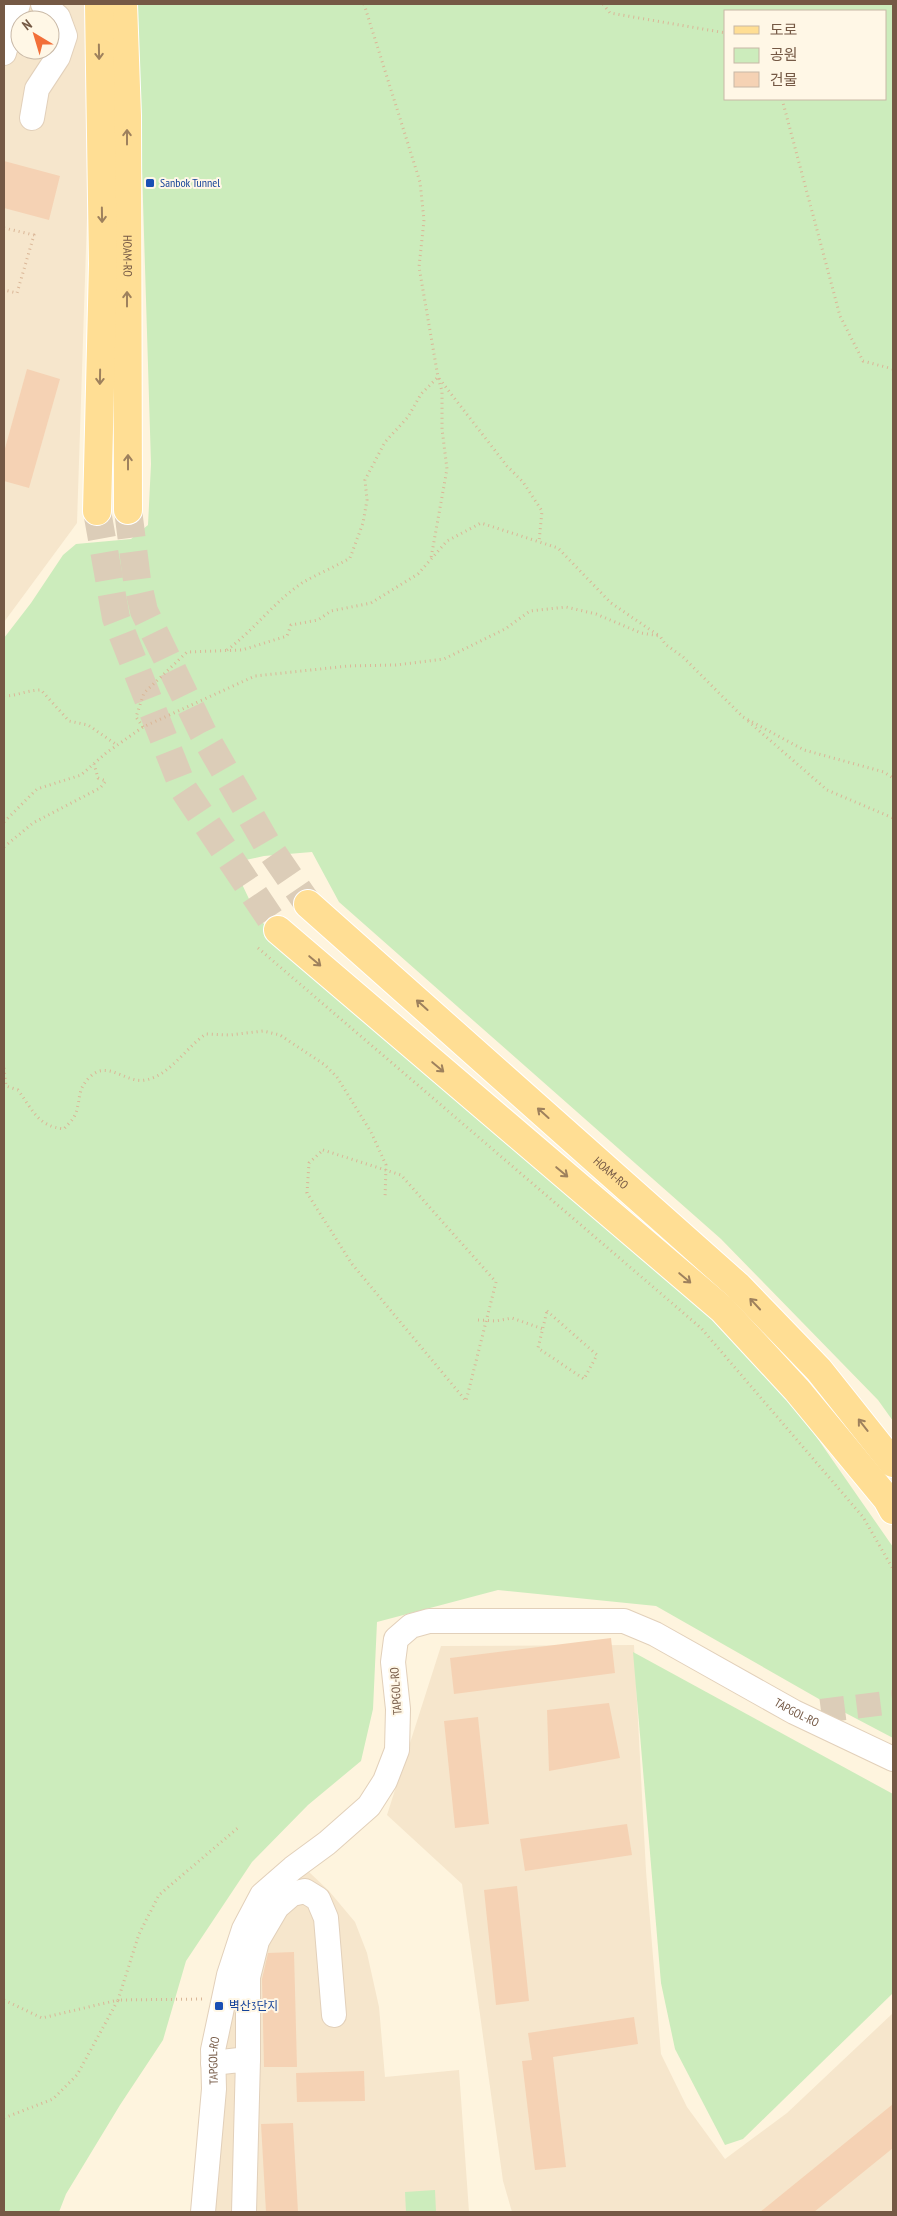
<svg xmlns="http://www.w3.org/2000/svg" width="897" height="2216" font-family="'PT Sans Narrow','Noto Sans KR',sans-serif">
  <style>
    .residential { fill: #f6e6cc; fill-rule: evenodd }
    .green { fill: #ccecbc; fill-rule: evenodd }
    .building { fill: #f5d2b4 }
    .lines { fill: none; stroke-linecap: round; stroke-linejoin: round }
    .minor-tunnel { stroke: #dccdb8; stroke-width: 24; stroke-dasharray: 24 12; stroke-linecap: butt }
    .major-tunnel { stroke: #dccdb8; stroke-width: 28; stroke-dasharray: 28 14; stroke-linecap: butt }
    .minor-casing { stroke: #e2d0ba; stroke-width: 26 }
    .major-casing { stroke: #fff; stroke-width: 30 }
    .path { stroke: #dab697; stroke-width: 3; stroke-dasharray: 1 4; stroke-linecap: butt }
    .minor { stroke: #fff; stroke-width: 24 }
    .major { stroke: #ffde94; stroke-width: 28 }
    .oneway { stroke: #9e815d }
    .transit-dot { fill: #1a4fb4; stroke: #fff7e6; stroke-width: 2 }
    .labels { text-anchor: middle; stroke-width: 4; stroke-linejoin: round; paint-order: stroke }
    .transit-label { font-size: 12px; fill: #164399; stroke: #fff7e6; text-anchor: start }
    .street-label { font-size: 12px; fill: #755945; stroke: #fff7e6 }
  </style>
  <rect width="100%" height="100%" fill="#fef4de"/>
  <g class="residential">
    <path d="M4,4H94L77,523L4,622ZM20,20H50V50H20Z"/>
    <polygon points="634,1645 646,1871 661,2054 687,2107 725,2159 787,2113 893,2013 893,2212 512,2212 503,2181 462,1884 387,1815 441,1646"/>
    <polygon points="309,1872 329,1891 355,1922 367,1953 379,2007 385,2077 459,2070 469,2212 214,2212 225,2053 235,1978 288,1885"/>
  </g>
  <g class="green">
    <path d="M137,4H893V1421L878,1400L721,1239L339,902L312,852L264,856L232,863L258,918L334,994L602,1210L779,1383L893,1547V1738L819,1699L656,1606L498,1590L377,1622L373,1709L361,1761L308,1805L252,1862L186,1961L163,2040L120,2105L66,2194L59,2212H4V638L31,603L63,555L76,544L131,539L148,525L151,464ZM726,11H886V99H726Z"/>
    <polygon points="633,1652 893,1794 893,1993 743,2139 725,2145 675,2049 661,1983"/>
    <polygon points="435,2190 436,2212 406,2212 405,2192"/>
  </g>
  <g class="building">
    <polygon points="4,161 60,176 49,220 4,208"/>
    <polygon points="27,369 60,379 29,488 4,481 4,452"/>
    <polygon points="611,1638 615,1673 454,1694 450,1658"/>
    <polygon points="609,1703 620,1758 549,1771 547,1710"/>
    <polygon points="478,1717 489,1824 455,1828 444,1721"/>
    <polygon points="627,1824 632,1855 525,1871 520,1839"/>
    <polygon points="517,1886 529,2001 496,2005 484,1890"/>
    <polygon points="294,1952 297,2067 264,2067 262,1979 268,1953"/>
    <polygon points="634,2017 638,2044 553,2057 566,2167 535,2170 522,2061 532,2060 528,2033"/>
    <polygon points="364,2071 365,2101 297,2102 296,2073"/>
    <polygon points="893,2104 893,2148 814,2212 760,2212"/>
    <polygon points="293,2123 298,2212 266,2212 261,2124"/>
  </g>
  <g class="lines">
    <polyline class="minor-tunnel" points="821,1711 893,1702"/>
    <g class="major-tunnel">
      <polyline points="128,510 137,580 144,611 203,733 268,846 308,904"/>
      <polyline points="97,511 116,618 184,790 278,930"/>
    </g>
    <defs>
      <g id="minor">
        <polyline points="4,53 18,4"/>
        <polyline points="32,118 37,89 58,57 65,36 58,17 43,4"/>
        <polyline points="248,2059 248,1977 257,1941 277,1907 292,1894 305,1891 318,1899 326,1918 334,2015"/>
        <polyline points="213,2063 248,2059 244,2212"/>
        <path id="s1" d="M203,2212L214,2089L213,2050L229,1975L244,1929L262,1895L293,1868L327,1843L369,1806L385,1781L397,1750L398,1709L393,1662L396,1639L411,1626L429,1621H624L655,1634L794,1712L893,1759"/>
      </g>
      <g id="major">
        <path id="s2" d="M123,4L127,116L128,510"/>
        <polyline points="97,511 103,264 99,4"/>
        <path id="s3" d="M308,904L738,1286L819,1370L893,1463"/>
        <polyline points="278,930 722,1309 797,1390 887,1499 893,1510"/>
      </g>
    </defs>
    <use href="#minor" class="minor-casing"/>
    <use href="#major" class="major-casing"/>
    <g class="path">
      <polyline points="364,4 420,182 424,220 419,267 438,377 442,391 442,429 447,469 431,558"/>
      <polyline points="603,4 610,13 726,33"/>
      <polyline points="782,99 840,316 863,361 893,369"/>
      <polyline points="4,228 34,235 17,293 4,290"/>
      <path d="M227,650C254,630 274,602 302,583C317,574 335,567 350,558L363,523L367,500L365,480L385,442L408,417L421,394L438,377L507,466L523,482L542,511L539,542"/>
      <path d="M4,696C17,696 27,690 41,690L69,721L88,725L117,745"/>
      <polyline points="748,721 827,790 893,818"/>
      <polyline points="143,727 136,717 144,693 187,652 242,650 287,636 291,625 318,620 331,611 371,603 418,574 447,541 481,523 558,548 611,603 658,635"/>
      <polyline points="4,822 37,789 81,775 106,753 143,727 255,676 348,666 396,665 444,659 505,629 530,611 566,607 596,614 641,633 660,636 665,644 683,657 743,717 804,750 884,772 893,778"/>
      <polyline points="4,847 33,823 100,788 106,781 98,778 94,764"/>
      <polyline points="258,948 701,1328 863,1517 893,1569"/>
      <path d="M4,1068L6,1086L18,1090C33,1110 37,1126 64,1129C67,1125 72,1121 74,1117C82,1102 75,1090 91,1076C108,1060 127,1084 145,1080C170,1076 186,1047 206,1034L230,1035L263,1031L280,1035L325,1065L337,1077L371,1132L386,1165L385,1199"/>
      <polygon points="323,1150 401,1175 496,1282 466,1401 352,1264 307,1193 309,1163"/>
      <polygon points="547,1311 597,1355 584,1379 538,1348"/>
      <polyline points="478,1320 496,1321 512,1318 543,1329"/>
      <polyline points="4,2000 42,2018 118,2000 139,1934 159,1895 240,1826"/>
      <polyline points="4,2118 53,2099 77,2075 118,2000 205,1999"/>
    </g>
    <use href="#minor" class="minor"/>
    <use href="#major" class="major"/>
  </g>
  <defs><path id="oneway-shaft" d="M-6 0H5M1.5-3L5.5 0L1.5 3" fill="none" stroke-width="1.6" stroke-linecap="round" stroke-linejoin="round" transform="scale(1.25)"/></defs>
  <g class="oneway">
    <use href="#oneway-shaft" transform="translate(99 52) rotate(89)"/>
    <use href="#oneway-shaft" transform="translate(127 137) rotate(-90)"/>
    <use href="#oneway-shaft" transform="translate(102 215) rotate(89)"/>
    <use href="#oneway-shaft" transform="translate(127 299) rotate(-90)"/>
    <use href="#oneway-shaft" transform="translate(100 377) rotate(91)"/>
    <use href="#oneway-shaft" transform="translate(128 462) rotate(-90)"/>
    <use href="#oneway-shaft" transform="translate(315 961) rotate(40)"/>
    <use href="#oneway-shaft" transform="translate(422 1005) rotate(-138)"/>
    <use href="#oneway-shaft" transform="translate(438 1067) rotate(40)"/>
    <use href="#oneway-shaft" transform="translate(543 1113) rotate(-138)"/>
    <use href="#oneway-shaft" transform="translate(562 1172) rotate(40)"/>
    <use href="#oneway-shaft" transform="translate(685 1278) rotate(40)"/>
    <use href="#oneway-shaft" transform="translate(755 1304) rotate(-133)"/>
    <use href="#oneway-shaft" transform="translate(863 1425) rotate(-128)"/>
  </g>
  <g class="transit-dot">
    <rect x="145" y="178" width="10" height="10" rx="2.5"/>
    <rect x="214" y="2001" width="10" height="10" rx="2.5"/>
  </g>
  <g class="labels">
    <g class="transit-label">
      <text x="160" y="187">Sanbok Tunnel</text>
      <text x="229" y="2010">벽산3단지</text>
    </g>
    <g class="street-label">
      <text dy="4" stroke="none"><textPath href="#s2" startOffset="252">HOAM-RO</textPath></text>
      <text dy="4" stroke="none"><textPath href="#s3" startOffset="405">HOAM-RO</textPath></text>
      <text transform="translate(396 1691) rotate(-94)" y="4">TAPGOL-RO</text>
      <text dy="4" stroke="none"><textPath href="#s1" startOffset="1069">TAPGOL-RO</textPath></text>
      <text dy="4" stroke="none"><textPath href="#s1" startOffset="152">TAPGOL-RO</textPath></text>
    </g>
  </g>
  <rect width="897" height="2216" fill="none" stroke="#755945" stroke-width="10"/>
  <rect x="724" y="10" width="162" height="90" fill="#fff7e6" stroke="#c8b8a6"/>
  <rect x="734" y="26" width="25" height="8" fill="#ffde94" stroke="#c8b8a6"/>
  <text x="770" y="35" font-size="15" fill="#755945">도로</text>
  <rect x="734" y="48" width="25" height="15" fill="#ccecbc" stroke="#c8b8a6"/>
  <text x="770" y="60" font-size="15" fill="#755945">공원</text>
  <rect x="734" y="72" width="25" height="15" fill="#f5d2b4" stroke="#c8b8a6"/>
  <text x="770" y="85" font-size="15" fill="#755945">건물</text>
  <g transform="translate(35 35) rotate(322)"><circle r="24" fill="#fff7e6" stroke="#c8b8a6"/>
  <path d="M0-4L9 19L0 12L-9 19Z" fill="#f26f39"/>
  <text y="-8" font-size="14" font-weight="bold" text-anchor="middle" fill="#755945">N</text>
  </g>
</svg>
